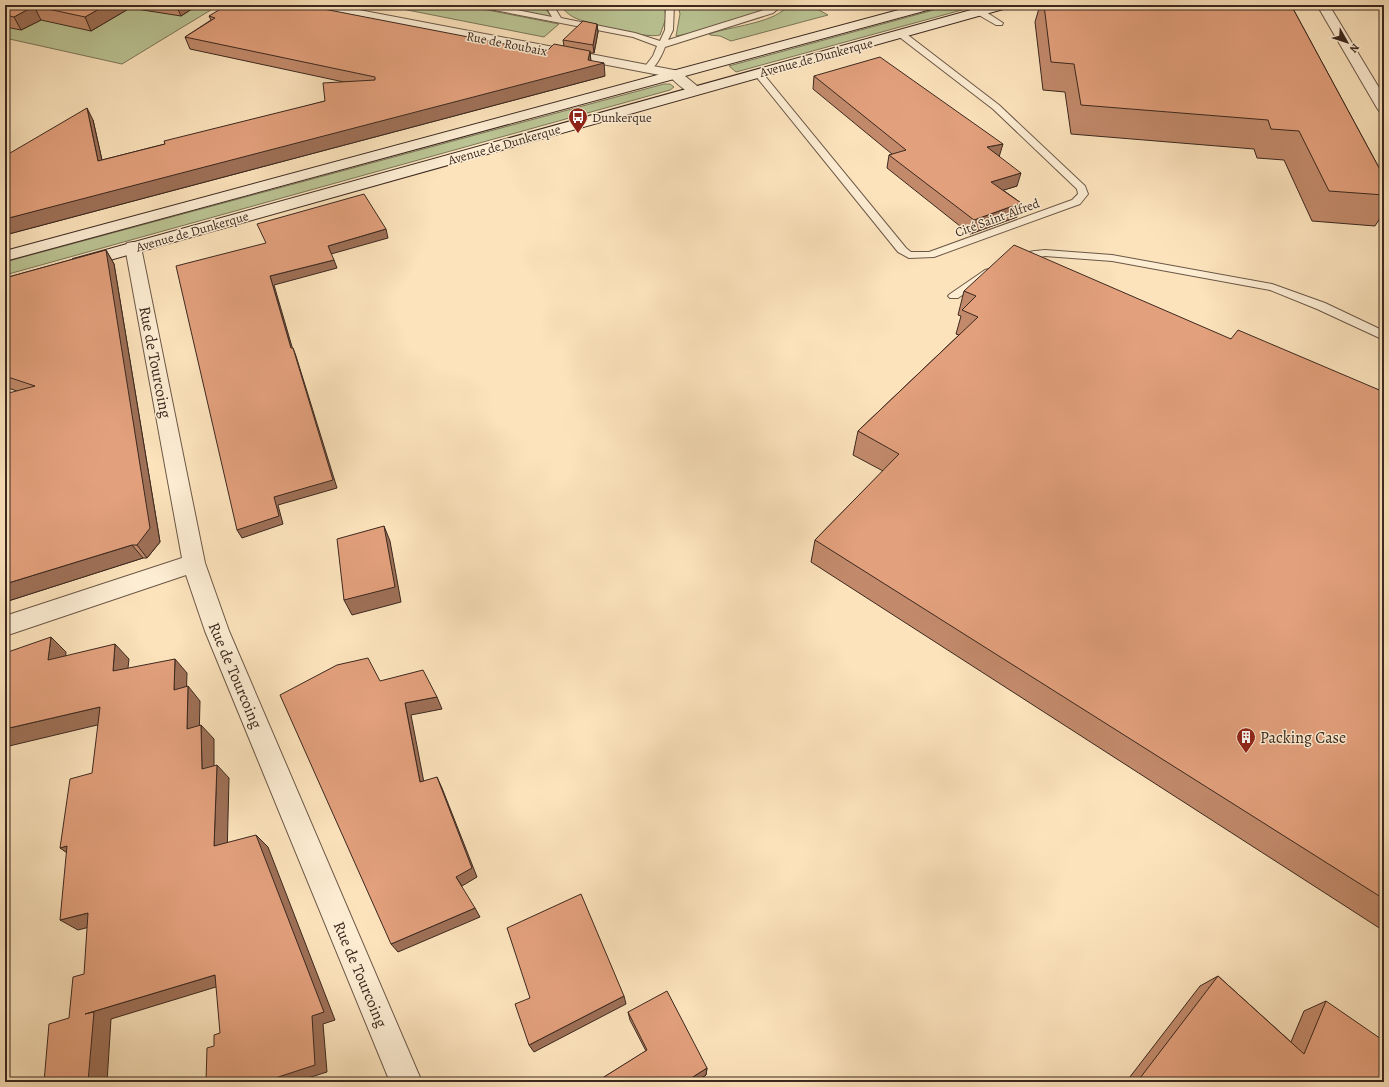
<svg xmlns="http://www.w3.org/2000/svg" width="1389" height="1087" font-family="Alegreya,serif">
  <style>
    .green { fill: #bbc494; stroke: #7b765a }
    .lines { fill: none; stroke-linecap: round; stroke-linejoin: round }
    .lane-casing { stroke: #6b5746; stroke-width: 2 }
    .street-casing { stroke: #6b5746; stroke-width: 2 }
    .secondary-casing { stroke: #3b281f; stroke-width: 2 }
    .lane { fill: #fdedd3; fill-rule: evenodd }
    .street { fill: #fdedd3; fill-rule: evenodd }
    .secondary { fill: #fdedd3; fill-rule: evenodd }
    .wall { fill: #c28a6b; stroke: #3b281f }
    .shaded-wall { fill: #9e7057; stroke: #3b281f }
    .building { fill: #e2a07c; stroke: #3b281f }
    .labels { text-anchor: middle; stroke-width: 3; stroke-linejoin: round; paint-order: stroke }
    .far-street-label { font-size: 13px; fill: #3b281f; stroke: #fdedd3 }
    .far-poi-label { font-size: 13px; fill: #3b281f; stroke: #fdedd3; text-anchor: start }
    .street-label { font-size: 16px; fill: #3b281f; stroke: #fdedd3 }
    .poi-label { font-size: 16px; fill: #3b281f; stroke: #fdedd3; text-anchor: start }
  </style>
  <rect width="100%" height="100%" fill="#fce3bc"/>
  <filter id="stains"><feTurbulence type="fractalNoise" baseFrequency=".005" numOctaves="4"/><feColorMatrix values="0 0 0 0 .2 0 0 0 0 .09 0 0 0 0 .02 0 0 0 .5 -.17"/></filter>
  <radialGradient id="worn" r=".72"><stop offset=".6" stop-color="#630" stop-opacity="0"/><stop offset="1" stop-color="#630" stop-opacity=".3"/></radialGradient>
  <g class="green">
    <polygon points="134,5 219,5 122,64 5,38 5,11"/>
    <polygon points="382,5 462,5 559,24 544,37"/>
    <polygon points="491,5 542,5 553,18"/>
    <path d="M559,5H664L666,18L660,35C646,39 587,24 573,17C568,14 563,9 559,5Z"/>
    <polygon points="678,5 766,5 765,9 760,12 692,33 676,36 680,14"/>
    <path d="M785,5H810L828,15L731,41L720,36L710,35L709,34C732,26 769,24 786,8Z"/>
    <polygon points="952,5 980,5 736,72 729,66"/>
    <polygon points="664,84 670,84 674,87 670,90 5,275 5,262"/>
  </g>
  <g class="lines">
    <defs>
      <g id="lane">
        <path d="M475,5H491L552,17L545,5H553L561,18L635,33L660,41L665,30L666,5H674L673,30L668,40L767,9L771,7L770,5H778L779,8L773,13L665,47C662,55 656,68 647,72L643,69L653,56L657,46L633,37L479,7Z"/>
        <polygon points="977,10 983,10 1003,23 1002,25 996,25 977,14"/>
        <polygon points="898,32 904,32 999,105 1085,186 1088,194 1080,204 934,257 909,258 898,252 755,75 754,73 755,71 761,71 906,248 911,252 929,252 1072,200 1078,194 1077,189 993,109 898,36"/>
        <path d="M1045,250L1112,255L1272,284L1325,303L1384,331V340L1317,309L1270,290L1112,261L1045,256L1018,262L1013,259C1019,252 1035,251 1045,250Z"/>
        <polygon points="989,269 994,272 993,274 958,298 950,298 948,296 950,294 985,270"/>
      </g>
      <g id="street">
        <path d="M308,5H333L674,70L679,71L702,90L700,93C688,96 678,84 670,77L314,9L310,8Z"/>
        <polygon points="1317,5 1329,5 1384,96 1384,112 1379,111 1377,108"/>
        <polygon points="133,242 139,243 141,247 205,563 229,631 422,1082 390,1082 205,631 186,575 5,636 5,616 182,558 125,247 127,243"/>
      </g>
      <g id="secondary">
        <polygon points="917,5 937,5 935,8 5,261 5,251"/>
        <polygon points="989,5 1009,5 1007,8 85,267 79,268 73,267 71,263 73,259"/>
      </g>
    </defs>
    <use href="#lane" class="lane-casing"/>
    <use href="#street" class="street-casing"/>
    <use href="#secondary" class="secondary-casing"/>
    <use href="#lane" class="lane"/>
    <use href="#street" class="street"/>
    <use href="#secondary" class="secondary"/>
  </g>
  <g class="wall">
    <polygon points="5,5 198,5 181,16 130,8 91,31 41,20 21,30 6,27 5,27"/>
    <polygon points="1040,5 1291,5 1384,177 1384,212 1375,226 1312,221 1284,160 1257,158 1254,149 1071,134 1065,92 1043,90 1035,22"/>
    <polygon points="209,16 546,52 564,46 563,40 597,24 598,32 594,53 590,53 591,61 605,76 5,235 5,156 93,120 102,160 165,144 325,101 344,82 190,49 185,37 211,20"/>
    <polygon points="814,76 999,157 1017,186 1003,190 1021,203 1017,217 970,234 887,168 889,155 892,154 813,89"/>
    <polygon points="106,250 114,264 160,542 147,558 143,558 5,602 17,391 5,387 5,278"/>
    <polygon points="964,291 1231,339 1384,392 1384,931 811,562 815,540 883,471 853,455 858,431 959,335 956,334 961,316 958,315"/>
    <polygon points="1218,976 1291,1042 1304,1011 1326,1001 1380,1075 1378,1082 1126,1082 1200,986"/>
    <polygon points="628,1012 707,1068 706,1075 695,1082 596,1082 646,1051 630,1020"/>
  </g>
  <g class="shaded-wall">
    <polygon points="106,5 129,5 130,8 91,31 85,17"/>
    <polygon points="176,5 198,5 181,16"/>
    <polygon points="34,6 41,20 21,30 14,17"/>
    <polygon points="597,24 598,32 594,53 593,45"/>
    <polygon points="590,51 591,64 604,63 605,76 5,235 5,219 588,60"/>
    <polygon points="87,108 93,120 105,174 98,161"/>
    <polygon points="1003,144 999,157 987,147"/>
    <polygon points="1021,173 1017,186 988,195 991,182"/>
    <polygon points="1021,203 1017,217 970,234 974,220"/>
    <polygon points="386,229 388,238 331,254 328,246"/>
    <polygon points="106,250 114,264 160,542 147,558 137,545"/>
    <polygon points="334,260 337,268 274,285 295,357 291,348 270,276"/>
    <polygon points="293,348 296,356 337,488 278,505 283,524 242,538 237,530 274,497"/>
    <polygon points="384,526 390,541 401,602 352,615 344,600"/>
    <polygon points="132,545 143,558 5,602 5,584"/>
    <polygon points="51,637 66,652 64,675 48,660"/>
    <polygon points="115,644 129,659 126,686 113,671"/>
    <polygon points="175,659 187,673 186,704 174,690"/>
    <polygon points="188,686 200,701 199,742 187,729"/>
    <polygon points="437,697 442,709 411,715 426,793 420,782 405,703"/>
    <polygon points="100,707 114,721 5,747 5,729"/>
    <polygon points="201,725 214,739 214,782 202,769"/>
    <polygon points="217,765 229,778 227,858 214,846"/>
    <polygon points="437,777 442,788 477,877 462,886 456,877"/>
    <polygon points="256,835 268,847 335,1020 323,1024 327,1072 295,1082 266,1082"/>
    <polygon points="67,846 77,860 60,848"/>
    <polygon points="475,908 480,917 398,952 391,944"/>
    <polygon points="88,913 105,923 78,930 60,920"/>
    <polygon points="215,975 229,983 111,1019 107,1082 88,1082 85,1014"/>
    <polygon points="624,996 626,1004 534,1052 529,1045"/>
    <polygon points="707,1068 706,1075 695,1082 685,1082"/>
  </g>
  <g class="building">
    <polygon points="5,5 106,5 85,17 34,6 14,17 5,15"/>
    <polygon points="227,5 303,5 546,52 554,44 590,51 588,60 604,63 5,219 5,156 87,108 98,161 165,144 164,141 325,101 323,83 375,80 375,77 185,37 215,18 209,16"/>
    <polygon points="1044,5 1291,5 1384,177 1384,195 1329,191 1299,131 1271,129 1268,120 1081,105 1074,64 1051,62"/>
    <polygon points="583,21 597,24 593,45 563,40"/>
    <polygon points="880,57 1003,144 987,147 1021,173 991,182 1021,203 974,220 889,155 906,150 814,76"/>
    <polygon points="364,194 386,229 328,246 334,260 270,276 291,348 293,348 333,480 274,497 279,516 237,530 176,266 266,243 257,224"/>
    <polygon points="1014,245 1231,339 1238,330 1384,392 1384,899 815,540 899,454 858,431 978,317 962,310 976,296 964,291"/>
    <polygon points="106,250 150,528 137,545 132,545 5,584 5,394 35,386 5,376 5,278"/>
    <polygon points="384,526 395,587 344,600 337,539"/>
    <polygon points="51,637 48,660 115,644 113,671 175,659 174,690 188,686 187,729 201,725 202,769 217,765 214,846 256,835 324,1012 312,1016 315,1065 266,1081 266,1082 203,1082 206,1081 207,1048 214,1046 214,1035 220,1033 215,975 85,1014 94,1012 88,1082 44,1082 49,1024 69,1018 73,977 84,974 88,913 60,920 67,846 60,848 70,779 92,773 100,707 5,729 5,653"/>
    <polygon points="368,658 380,681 423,670 437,697 405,703 420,782 437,777 472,868 456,877 475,908 391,944 280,695 337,665"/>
    <polygon points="581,894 624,996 529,1045 515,1004 530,998 507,928"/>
    <polygon points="1218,976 1304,1054 1326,1001 1384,1041 1384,1068 1380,1075 1378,1082 1137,1082"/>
    <polygon points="667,991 707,1068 685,1082 596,1082 647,1050 628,1012"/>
  </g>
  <defs>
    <symbol id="bus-pin" viewBox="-11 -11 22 30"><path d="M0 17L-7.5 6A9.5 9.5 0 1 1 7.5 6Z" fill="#8f2418" stroke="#fdedd3"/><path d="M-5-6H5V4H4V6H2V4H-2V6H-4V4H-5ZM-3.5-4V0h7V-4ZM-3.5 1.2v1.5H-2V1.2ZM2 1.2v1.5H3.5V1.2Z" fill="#fff"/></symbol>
    <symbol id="building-pin" viewBox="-11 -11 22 30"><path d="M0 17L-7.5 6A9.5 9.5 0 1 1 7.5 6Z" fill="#8f2418" stroke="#fdedd3"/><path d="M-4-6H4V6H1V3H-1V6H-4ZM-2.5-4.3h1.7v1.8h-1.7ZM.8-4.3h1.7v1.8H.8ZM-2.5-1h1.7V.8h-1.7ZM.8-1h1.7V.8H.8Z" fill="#fff"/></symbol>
  </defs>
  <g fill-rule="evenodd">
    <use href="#bus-pin" x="567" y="106" width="22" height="30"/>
    <use href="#building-pin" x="1235" y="726" width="22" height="30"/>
  </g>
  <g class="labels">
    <g class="far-street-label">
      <text transform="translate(507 43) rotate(11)" y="5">Rue de Roubaix</text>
      <text transform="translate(816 57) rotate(-15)" y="5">Avenue de Dunkerque</text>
      <text transform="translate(504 144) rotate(-16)" y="5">Avenue de Dunkerque</text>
      <text transform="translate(997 217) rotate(-20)" y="5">Cité Saint-Alfred</text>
      <text transform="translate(192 231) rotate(-16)" y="5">Avenue de Dunkerque</text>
    </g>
    <g class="far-poi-label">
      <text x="592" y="122">Dunkerque</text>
    </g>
    <g class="street-label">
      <text transform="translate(156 362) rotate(79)" y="6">Rue de Tourcoing</text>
      <text transform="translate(236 675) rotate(67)" y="6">Rue de Tourcoing</text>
      <text transform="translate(361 974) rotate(67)" y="6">Rue de Tourcoing</text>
    </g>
    <g class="poi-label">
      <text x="1260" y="743">Packing Case</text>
    </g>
  </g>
  <rect width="1389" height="1087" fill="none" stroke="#fce3bc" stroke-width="20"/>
  <rect x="6" y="6" width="1377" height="1075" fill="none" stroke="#3b281f" stroke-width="2"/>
  <rect x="10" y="10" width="1369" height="1067" fill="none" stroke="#3b281f"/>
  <g transform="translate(1347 42) rotate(129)" stroke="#fdedd3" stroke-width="3" paint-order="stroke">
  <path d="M0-3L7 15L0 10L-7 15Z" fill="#3b281f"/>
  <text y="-6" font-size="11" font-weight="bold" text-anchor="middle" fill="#3b281f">N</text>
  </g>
  <rect width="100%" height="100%" filter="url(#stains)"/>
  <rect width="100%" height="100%" fill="url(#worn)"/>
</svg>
